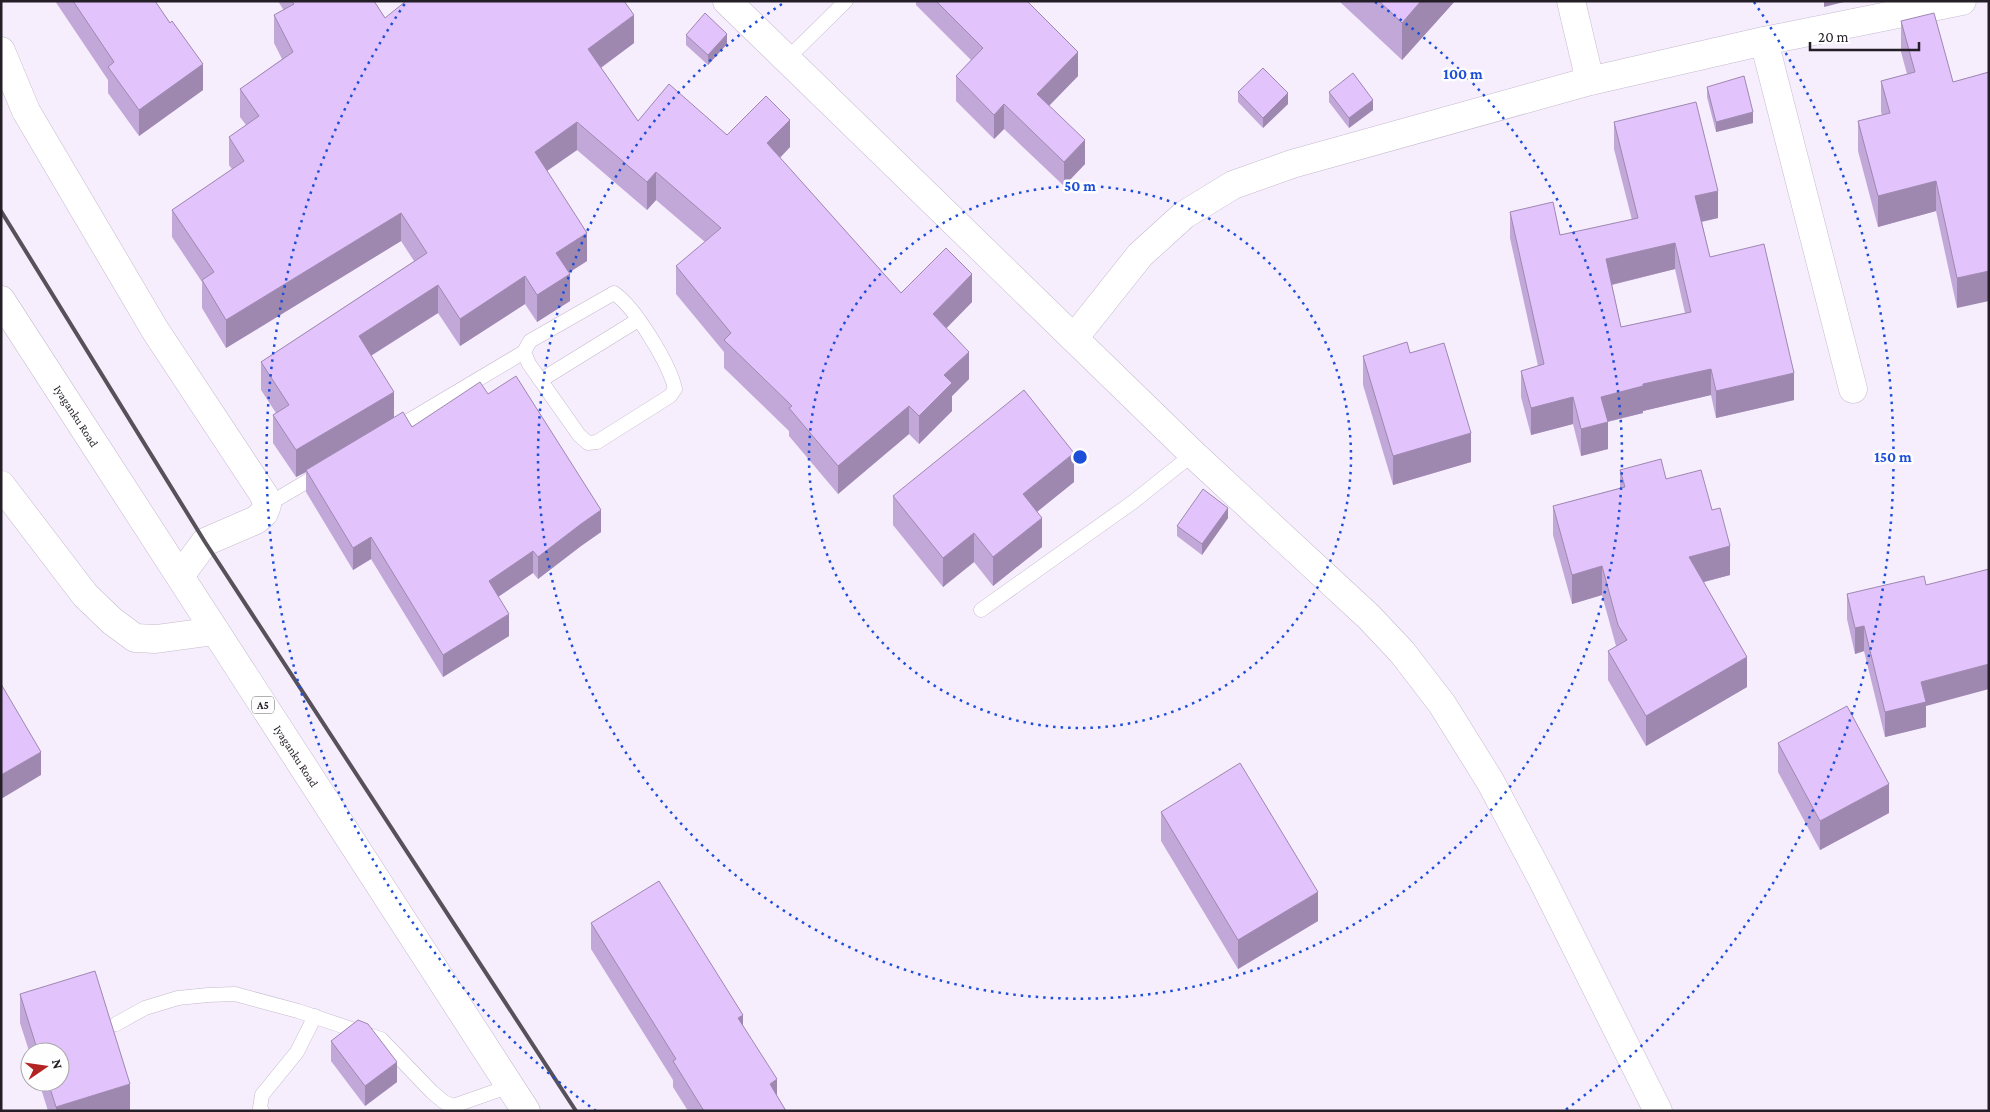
<svg xmlns="http://www.w3.org/2000/svg" width="1990" height="1112" font-family="'Crimson Pro',serif">
  <style>
    .lines { fill: none; stroke-linecap: round; stroke-linejoin: round }
    .lane-casing { stroke: #c5bacd; stroke-width: 15 }
    .street-casing { stroke: #c5bacd; stroke-width: 29 }
    .highway-casing { stroke: #c5bacd; stroke-width: 29 }
    .lane { stroke: #fff; stroke-width: 14 }
    .street { stroke: #fff; stroke-width: 28 }
    .highway { stroke: #fff; stroke-width: 28 }
    .rail { stroke: #57515a; stroke-width: 4 }
    .wall { fill: #c2a8d9; fill-rule: evenodd }
    .shaded-wall { fill: #9e88b0 }
    .building { fill: #e2c3fc; stroke: #9e88b0; fill-rule: evenodd }
    .ring { fill: none; stroke: #1d4ed8; stroke-width: 2.5; stroke-dasharray: 2.5 5 }
    .labels { text-anchor: middle; stroke-width: 5; stroke-linejoin: round; paint-order: stroke }
    .shield { fill: #fefefe; stroke: #656267; stroke-width: 1 }
    .shield-label { font-size: 11px; font-weight: bold; fill: #241f26 }
    .street-label { font-size: 12px; fill: #241f26; stroke: #fefefe }
    .centre { fill: #1d4ed8; stroke: #fefefe; stroke-width: 2.5 }
    .ring-label { font-size: 15px; text-anchor: middle; font-weight: bold; fill: #1d4ed8; stroke: #fefefe; stroke-width: 5; stroke-linejoin: round; paint-order: stroke }
  </style>
  <rect width="100%" height="100%" fill="#f6edfd"/>
  <g class="lines">
    <defs>
      <g id="lane">
        <polyline points="787,59 846,1"/>
        <polyline points="541,380 638,320"/>
        <path d="M393,430L524,352L530,341L614,293C635,307 670,365 675,389L670,396L597,442L588,443L579,435L529,364L524,352"/>
        <polyline points="267,505 321,473"/>
        <polyline points="981,610 1133,502 1193,454"/>
        <polyline points="116,1024 145,1008 178,998 208,995 235,994 298,1011 381,1039 432,1092 444,1102 453,1106 510,1086"/>
        <polyline points="262,1111 260,1108 262,1095 297,1052 315,1016"/>
      </g>
      <g id="street">
        <polyline points="727,1 1193,454 1369,617 1402,652 1442,704 1490,781 1542,879 1658,1111"/>
        <polyline points="1571,1 1590,81"/>
        <polyline points="1764,41 1853,389"/>
        <polyline points="1,51 26,111 155,330 264,495 267,505 264,513 256,520 205,542 180,576"/>
        <polyline points="1074,338 1140,255 1184,215 1233,185 1292,164 1590,81 1764,41 1962,1"/>
        <polyline points="1,485 85,595 112,621 135,638 156,639 215,631"/>
      </g>
      <polyline id="highway" points="1,300 526,1111"/>
    </defs>
    <use href="#lane" class="lane-casing"/>
    <use href="#street" class="street-casing"/>
    <use href="#highway" class="highway-casing"/>
    <use href="#lane" class="lane"/>
    <use href="#street" class="street"/>
    <use href="#highway" class="highway"/>
    <polyline class="rail" points="1,211 205,542 576,1111"/>
  </g>
  <g class="wall">
    <polygon points="55,1 155,1 203,90 139,136 108,93 108,80"/>
    <polygon points="278,1 374,1 385,18 634,43 601,68 638,121 727,135 790,147 780,158 901,293 972,302 946,328 969,379 952,396 952,411 919,444 909,434 838,494 789,436 789,431 724,368 724,352 676,294 676,266 705,242 656,200 647,210 577,150 547,171 587,261 569,272 570,301 537,322 525,304 460,346 438,313 371,356 394,418 412,427 488,394 601,532 581,546 538,579 533,573 498,597 509,636 443,677 371,559 353,570 306,492 306,472 296,477 273,443 273,415 276,413 261,390 261,362 414,261 401,241 226,348 202,308 202,282 172,237 172,210 232,169 229,165 229,137 246,125 240,117 240,89 282,59 274,43 274,15 283,10 283,9"/>
    <polygon points="916,1 1027,1 1078,76 1049,106 1085,164 1064,186 1004,129 994,139 956,101 956,76 971,60 916,5"/>
    <polygon points="1339,1 1455,1 1402,60"/>
    <polygon points="1901,21 1953,82 1989,72 1957,308 1936,211 1878,227 1858,151 1858,121 1882,115 1881,112 1881,81 1907,74 1901,52"/>
    <polygon points="686,35 727,44 708,65 686,45"/>
    <polygon points="1707,87 1753,123 1716,132 1707,97"/>
    <polygon points="1238,92 1288,104 1263,128 1238,102"/>
    <polygon points="1329,92 1373,110 1349,128 1329,102"/>
    <path d="M1614,122L1718,218L1702,222L1710,257L1794,400L1716,418L1711,395L1643,411V413L1608,422V449L1581,456L1573,424L1531,435L1521,397V371L1538,366L1510,238V212L1560,235L1632,220L1614,149ZM1675,269L1685,313L1621,327L1612,285Z"/>
    <polygon points="1410,353 1471,462 1393,485 1363,385 1363,356"/>
    <polygon points="1620,470 1666,479 1712,510 1730,575 1703,582 1747,687 1646,746 1608,680 1608,651 1616,646 1602,595 1572,604 1553,535 1553,506 1620,488"/>
    <polygon points="1074,482 1037,512 1042,547 993,586 974,562 943,587 893,525 893,496"/>
    <polygon points="1228,518 1202,555 1177,536 1177,526"/>
    <polygon points="1926,585 1926,727 1885,737 1864,651 1855,654 1847,619 1847,594"/>
    <polygon points="1778,743 1889,813 1820,850 1778,772"/>
    <polygon points="1161,812 1318,921 1238,969 1161,841"/>
    <polygon points="591,923 777,1096 786,1111 688,1111 673,1087 673,1080 591,949"/>
    <polygon points="20,994 130,1111 48,1111 39,1082 60,1082 60,1052 30,1052 30,1054 20,1023"/>
    <polygon points="331,1041 397,1082 365,1106 331,1061"/>
  </g>
  <g class="shaded-wall">
    <polygon points="1421,1 1455,1 1402,60 1402,23"/>
    <polygon points="1824,1 1848,1 1824,7"/>
    <polygon points="634,15 634,43 588,77 588,49"/>
    <polygon points="727,34 727,44 708,65 708,55"/>
    <polygon points="1078,52 1078,76 1037,118 1037,94"/>
    <polygon points="203,64 203,90 139,136 139,110"/>
    <polygon points="1288,93 1288,104 1263,128 1263,118"/>
    <polygon points="1373,100 1373,110 1349,128 1349,118"/>
    <polygon points="1004,104 1004,129 994,139 994,115"/>
    <polygon points="1753,112 1753,123 1716,132 1716,122"/>
    <polygon points="790,120 790,147 767,171 767,143"/>
    <polygon points="577,122 577,150 535,179 535,152"/>
    <polygon points="1085,140 1085,164 1064,186 1064,162"/>
    <polygon points="656,172 656,200 647,210 647,182"/>
    <polygon points="1936,181 1936,211 1878,227 1878,196"/>
    <polygon points="1718,191 1718,218 1695,223 1695,196"/>
    <polygon points="401,213 401,241 226,348 226,320"/>
    <polygon points="587,233 587,261 556,281 556,253"/>
    <polygon points="1675,243 1675,269 1606,286 1606,259"/>
    <polygon points="1989,271 1989,301 1957,308 1957,278"/>
    <polygon points="570,274 570,301 537,322 537,295"/>
    <polygon points="972,274 972,302 933,342 933,314"/>
    <polygon points="525,276 525,304 460,346 460,319"/>
    <polygon points="438,285 438,313 359,363 359,336"/>
    <polygon points="969,352 969,379 952,396 952,411 919,444 919,416 944,375"/>
    <polygon points="1711,369 1711,395 1643,411 1643,413 1601,423 1601,397 1643,384"/>
    <polygon points="1794,373 1794,400 1716,418 1716,391"/>
    <polygon points="394,392 394,419 306,470 306,472 296,477 296,450"/>
    <polygon points="1573,397 1573,424 1531,435 1531,408"/>
    <polygon points="909,406 909,434 838,494 838,466"/>
    <polygon points="1608,422 1608,449 1581,456 1581,429"/>
    <polygon points="1471,433 1471,462 1393,485 1393,456"/>
    <polygon points="1074,453 1074,482 1023,523 1023,494"/>
    <polygon points="1228,508 1228,518 1202,555 1202,544"/>
    <polygon points="601,510 601,532 581,546 538,579 538,557 581,524"/>
    <polygon points="1042,518 1042,547 993,586 993,557"/>
    <polygon points="974,533 974,562 943,587 943,558"/>
    <polygon points="371,537 371,559 353,570 353,548"/>
    <polygon points="1730,546 1730,575 1689,586 1689,557"/>
    <polygon points="533,551 533,573 489,603 489,581"/>
    <polygon points="1602,566 1602,595 1572,604 1572,575"/>
    <polygon points="509,614 509,636 443,677 443,655"/>
    <polygon points="1864,626 1864,651 1855,654 1855,628"/>
    <polygon points="1747,657 1747,687 1646,746 1646,716"/>
    <polygon points="1989,664 1989,689 1926,706 1926,727 1885,737 1885,712 1921,682"/>
    <polygon points="41,752 41,775 1,799 1,775"/>
    <polygon points="1889,784 1889,813 1820,850 1820,821"/>
    <polygon points="1318,892 1318,921 1238,969 1238,940"/>
    <polygon points="743,1015 743,1041 738,1018"/>
    <polygon points="397,1062 397,1082 365,1106 365,1086"/>
    <polygon points="777,1079 777,1105 770,1084"/>
    <polygon points="130,1084 130,1111 56,1111 56,1107"/>
  </g>
  <g class="building">
    <polygon points="73,1 155,1 170,23 172,21 203,64 139,110 108,67 114,62"/>
    <polygon points="292,1 374,1 385,18 406,1 624,1 634,15 588,49 638,121 669,84 727,135 766,96 790,120 767,143 901,293 946,248 972,274 933,314 969,352 944,375 952,383 919,416 909,406 838,466 789,408 792,406 724,340 731,333 676,266 721,228 656,172 647,182 577,122 535,152 587,233 556,253 570,274 537,295 525,276 460,319 438,285 359,336 394,392 296,450 273,415 289,405 261,362 427,253 401,213 226,320 202,280 214,272 172,210 244,161 229,137 259,116 240,89 293,52 274,15 294,4"/>
    <polygon points="936,1 1027,1 1078,52 1037,94 1085,140 1064,162 1004,104 994,115 956,76 983,48"/>
    <polygon points="1379,1 1421,1 1402,23"/>
    <polygon points="705,13 727,34 708,55 686,35"/>
    <polygon points="1934,13 1953,82 1989,72 1989,271 1957,278 1936,181 1878,196 1858,121 1890,113 1881,81 1915,72 1901,21"/>
    <polygon points="1263,68 1288,93 1263,118 1238,92"/>
    <polygon points="1353,73 1373,100 1349,118 1329,92"/>
    <polygon points="1744,76 1753,112 1716,122 1707,87"/>
    <path d="M1696,102L1718,191L1695,196L1710,257L1764,244L1794,373L1716,391L1711,369L1643,384V386L1601,397L1608,422L1581,429L1573,397L1531,408L1521,371L1544,364L1510,212L1553,202L1560,235L1638,218L1614,122ZM1675,243L1691,312L1621,327L1606,259Z"/>
    <polygon points="1407,342 1410,353 1444,343 1471,433 1393,456 1363,356"/>
    <polygon points="516,376 601,510 581,524 538,557 533,551 489,581 509,614 443,655 371,537 353,548 306,470 403,412 412,427 480,382 488,394"/>
    <polygon points="1024,390 1074,453 1023,494 1042,518 993,557 974,533 943,558 893,496"/>
    <polygon points="1661,459 1666,479 1701,470 1712,510 1720,508 1730,546 1689,557 1747,657 1646,716 1608,651 1627,640 1618,625 1602,566 1572,575 1553,506 1625,487 1620,470"/>
    <polygon points="1203,489 1228,508 1202,544 1177,526"/>
    <polygon points="1989,569 1989,664 1921,682 1926,702 1885,712 1864,626 1855,628 1847,594 1924,576 1926,585"/>
    <polygon points="1,684 41,752 1,775"/>
    <polygon points="1847,706 1889,784 1820,821 1778,743"/>
    <polygon points="1240,763 1318,892 1238,940 1161,812"/>
    <polygon points="659,881 743,1015 738,1018 777,1079 770,1084 786,1111 704,1111 673,1061 676,1059 591,923"/>
    <polygon points="95,971 130,1084 56,1107 48,1082 60,1082 60,1052 38,1052 20,994"/>
    <polygon points="358,1020 368,1024 397,1062 365,1086 331,1041"/>
  </g>
  <g class="ring">
    <circle cx="1080" cy="457" r="271"/>
    <path d="M1375 2A542 542 0 1 1 785 2"/>
    <path d="M596 1111A813 813 0 0 1 406 2M1754 2A813 813 0 0 1 1564 1111"/>
  </g>
  <g class="labels">
    <rect class="shield" x="252" y="696.5" width="22" height="17" rx="4"/>
    <g class="shield-label">
      <text x="263" y="709">A5</text>
    </g>
    <g class="street-label">
      <text transform="translate(76 416) rotate(57)" y="4">Iyaganku Road</text>
      <text transform="translate(296 756) rotate(57)" y="4">Iyaganku Road</text>
    </g>
  </g>
  <circle cx="1080" cy="457" r="8" class="centre"/>
  <g class="ring-label">
    <text x="1463" y="79">100 m</text>
    <text x="1080" y="191">50 m</text>
    <text x="1893" y="462">150 m</text>
  </g>
  <rect width="1990" height="1112" fill="none" stroke="#241f26" stroke-width="5"/>
  <g transform="translate(45 1067) rotate(77)"><circle r="24" fill="#fefefe" stroke="#a7a5a8"/>
  <path d="M0-4L9 19L0 12L-9 19Z" fill="#b32322"/>
  <text y="-8" font-size="14" font-weight="bold" text-anchor="middle" fill="#241f26">N</text>
  </g>
  <path d="M1810 42v8h109v-8" fill="none" stroke="#241f26" stroke-width="2.5"/>
  <text x="1818" y="42" font-size="15" fill="#241f26" stroke="#fefefe" stroke-width="4" paint-order="stroke">20 m</text>
</svg>
